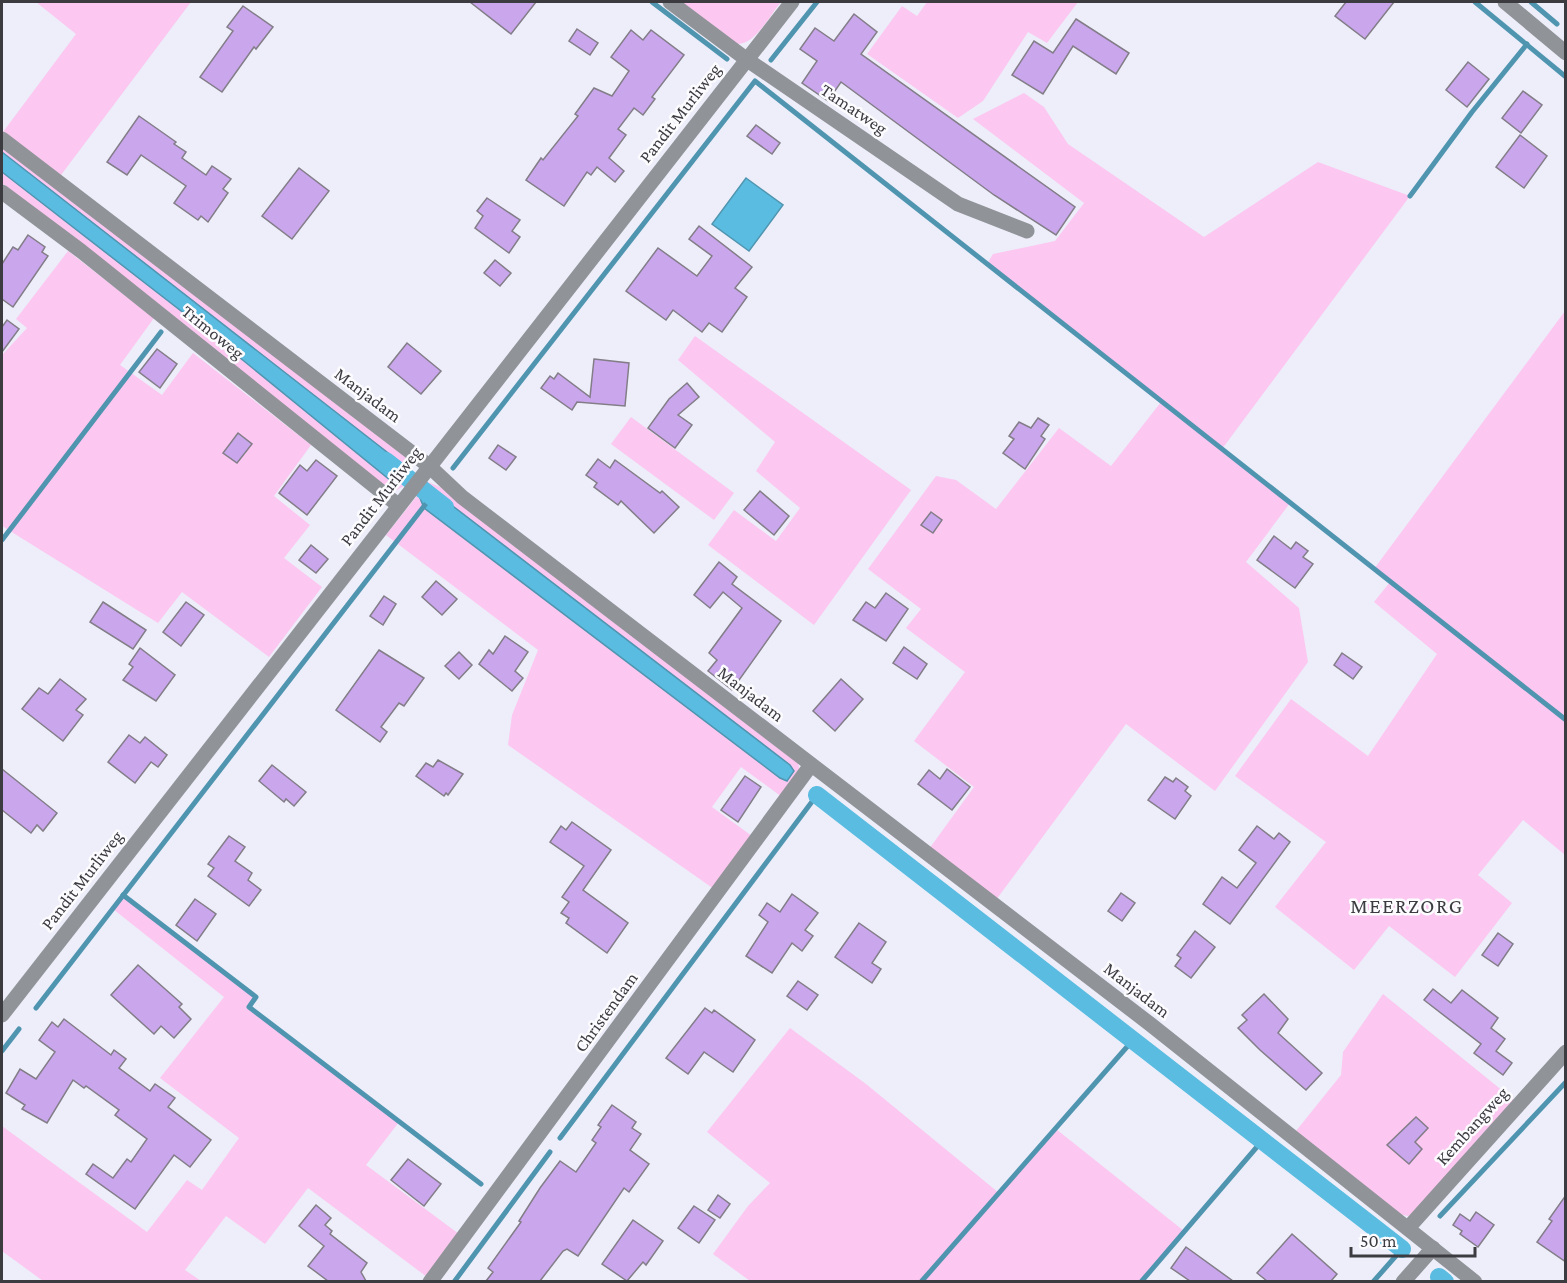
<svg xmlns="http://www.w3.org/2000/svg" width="1567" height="1283" font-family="'Crimson Pro',serif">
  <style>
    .green { fill: #fcc7f0; fill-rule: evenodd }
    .water { fill: #59bce0; stroke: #5095b0; stroke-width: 1.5 }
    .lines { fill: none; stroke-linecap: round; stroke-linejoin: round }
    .stream { stroke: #5095b0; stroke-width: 5 }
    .canal { stroke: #59bce0; stroke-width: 18 }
    .building { fill: #caa6ed; stroke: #827d87; stroke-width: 1.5 }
    .minor { stroke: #909498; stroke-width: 15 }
    .labels { text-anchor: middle; stroke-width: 5; stroke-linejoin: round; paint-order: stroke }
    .street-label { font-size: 18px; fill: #3b3b40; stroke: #fcfcff }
    .quarter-label { font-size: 21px; letter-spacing: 1.5px; fill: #3b3b40; stroke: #fcfcff }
  </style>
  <rect width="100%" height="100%" fill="#edeefa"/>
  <g class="green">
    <polygon points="36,2 191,2 61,175 3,132 76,34"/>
    <path d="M678,2H781C770,15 755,45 737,44Z"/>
    <polygon points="927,2 1078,2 1047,43 1028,32 983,101 958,118 867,54 902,6 917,16"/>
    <polygon points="1024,93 1044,107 1068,144 1204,237 1318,162 1410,196 1222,449 1290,503 1246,562 1299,608 1308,662 1215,791 1126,724 996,900 929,849 974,787 914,741 965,672 906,628 921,609 868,569 936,476 956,480 996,509 1059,428 1111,466 1161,402 987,264 993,254 1055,241 1084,203 973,119"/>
    <polygon points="2,146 409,460 412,475 404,486 395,491 387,489 140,289 2,183 2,172 212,335 390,480 399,482 407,472 401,463 2,152"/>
    <polygon points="68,251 154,318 120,365 162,395 193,353 311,445 274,496 310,525 284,558 322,587 269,657 182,592 158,623 2,526 2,355 27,328 16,319"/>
    <polygon points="1565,311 1565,855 1523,820 1478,875 1512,903 1455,977 1389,926 1354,970 1275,907 1326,842 1235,776 1291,699 1368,756 1437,654 1374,602 1390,582 1374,569"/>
    <polygon points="695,336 911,490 814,625 708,545 734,510 776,541 800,508 756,471 775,442 678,360"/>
    <polygon points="631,417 734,493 714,520 611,444"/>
    <path d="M428,482L440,487L798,763L800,772L782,797L741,767L712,807L752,836L714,889L508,745L512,715L538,650L386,535ZM424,508L787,780L780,778Z"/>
    <polygon points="123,895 256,997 250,1008 399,1122 366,1165 459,1234 427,1277 308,1188 265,1244 226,1216 185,1270 201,1281 43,1281 2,1251 2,1126 147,1232 187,1180 202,1190 239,1138 160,1078 224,997 113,909"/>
    <polygon points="1383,994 1514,1100 1415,1212 1408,1216 1399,1214 1296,1131 1341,1075 1343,1052"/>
    <polygon points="790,1028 866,1084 999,1193 1056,1129 1184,1231 1141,1281 750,1281 713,1254 748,1206 770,1183 707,1132"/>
  </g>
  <g class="water">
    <polygon points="2,152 401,463 407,472 399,482 390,480 212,335 2,172"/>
    <polygon points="746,178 783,205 749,251 712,224"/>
    <polygon points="428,487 790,765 794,771 787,781 780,778 424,508 420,498"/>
  </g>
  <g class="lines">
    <g class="stream">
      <polyline points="652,2 727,59"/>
      <polyline points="1475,2 1566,77"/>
      <polyline points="1531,2 1557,24"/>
      <polyline points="771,60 817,2"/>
      <polyline points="1410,196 1472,112 1527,44"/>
      <polyline points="453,468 755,81 1566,720"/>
      <polyline points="2,540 161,332"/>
      <polyline points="123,895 256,997 249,1007 481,1184"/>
      <polyline points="36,1008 428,501"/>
      <polyline points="2,1051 19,1029"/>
      <polyline points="560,1138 817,795"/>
      <polyline points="1440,1216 1566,1082"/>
      <polyline points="454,1282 550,1152"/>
      <polyline points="921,1282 1133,1040"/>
      <polyline points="1141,1282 1262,1141"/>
      <polyline points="1373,1282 1402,1249"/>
      <polyline points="1435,1282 1439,1277"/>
    </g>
    <g class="canal">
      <polyline points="386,461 445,507"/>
      <polyline points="817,795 1402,1249"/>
      <polyline points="1439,1277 1445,1282"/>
    </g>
  </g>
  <g class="building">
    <polygon points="470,2 536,2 511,34"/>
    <polygon points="1346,2 1394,2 1365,39 1335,16"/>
    <polygon points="243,6 273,27 256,49 254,47 222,92 200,77 233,31 227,27"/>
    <polygon points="854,14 877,32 861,54 1075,207 1056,235 994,195 841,82 828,101 802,83 817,61 800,49 815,28 834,41"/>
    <polygon points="1076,19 1129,53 1116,74 1073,46 1043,94 1012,75 1034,41 1053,53"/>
    <polygon points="577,29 598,43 590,55 569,41"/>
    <polygon points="631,30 643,40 651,30 684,55 652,97 655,99 643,115 634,108 618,129 626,135 609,158 624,171 615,182 597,167 591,175 587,172 564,206 526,180 541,158 543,160 578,116 575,114 594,88 612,96 629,71 611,57"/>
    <polygon points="1468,62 1489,79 1467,107 1446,90"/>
    <polygon points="1523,91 1542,105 1521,133 1502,118"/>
    <polygon points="139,116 176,142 174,144 186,152 182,158 206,175 212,166 231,179 223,189 228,193 208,222 201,216 198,220 174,203 186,186 141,155 127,175 107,162"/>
    <polygon points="756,125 780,143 772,154 747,136"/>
    <polygon points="1520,135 1547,156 1524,188 1496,167"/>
    <polygon points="299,168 329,191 292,239 262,216"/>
    <polygon points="487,198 520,220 512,231 520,237 509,253 475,228 483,216 477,211"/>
    <polygon points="699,226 752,267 735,288 747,297 722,332 709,323 702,332 673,310 666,320 626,291 658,248 697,276 712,256 689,239"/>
    <polygon points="28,235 45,247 42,252 48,256 13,307 2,299 2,264 13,247 18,250"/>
    <polygon points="495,260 511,273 500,286 484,273"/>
    <polygon points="7,320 19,329 2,352 2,327"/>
    <polygon points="407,343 441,371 421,394 388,367"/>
    <polygon points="157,349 177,364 160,388 139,372"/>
    <polygon points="594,359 629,363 625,406 577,402 572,410 541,388 550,376 554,379 558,373 590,397"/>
    <polygon points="687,383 699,397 678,415 692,425 675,448 648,428 669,399"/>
    <polygon points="1038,418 1049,425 1041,436 1045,439 1025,469 1003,453 1014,439 1009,436 1019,422 1031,428"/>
    <polygon points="238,433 252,444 237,463 223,453"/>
    <polygon points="498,445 516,457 506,470 489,458"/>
    <polygon points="598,459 610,468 615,460 660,493 662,491 679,507 654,533 621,501 618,505 594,487 597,483 586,475"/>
    <polygon points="316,460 337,476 307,515 279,493 300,465 307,471"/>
    <polygon points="760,491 789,516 774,535 744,510"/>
    <polygon points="931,512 942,520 933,533 921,525"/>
    <polygon points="1274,536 1291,549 1296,542 1308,551 1303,557 1313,564 1295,588 1257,560"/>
    <polygon points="311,545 328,559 316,573 299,560"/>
    <polygon points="719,562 737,577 732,584 781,621 732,690 708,671 717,660 709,653 742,608 723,592 710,608 694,595"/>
    <polygon points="436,581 457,599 442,615 422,597"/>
    <polygon points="886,593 908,609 886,641 853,620 866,602 875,608"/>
    <polygon points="384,596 396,604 383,625 370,616"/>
    <polygon points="103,602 146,630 133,649 90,622"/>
    <polygon points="186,602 204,615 181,646 163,632"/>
    <polygon points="505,636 528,652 515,671 523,678 512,691 479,664 489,650 493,654"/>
    <polygon points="904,647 927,664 917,679 893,663"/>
    <polygon points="140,648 175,675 156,701 123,680 133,667 129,664"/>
    <polygon points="379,650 424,678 404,706 399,703 381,727 387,732 380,742 336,710"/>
    <polygon points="459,652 472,665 459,679 445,666"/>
    <polygon points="1342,653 1362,667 1353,679 1334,665"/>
    <polygon points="60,679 86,699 76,710 83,715 63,741 22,709 39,688 48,694"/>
    <polygon points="841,679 863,699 835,731 813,711"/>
    <polygon points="129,735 140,743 145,737 167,755 158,767 151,762 135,783 108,762"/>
    <polygon points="438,760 463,774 448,795 446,793 444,796 416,776 426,763 433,767"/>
    <polygon points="272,765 306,792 294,806 286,799 284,802 259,781"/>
    <polygon points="2,769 57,813 43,831 37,825 31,833 2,810"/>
    <polygon points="947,769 970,787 952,810 918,784 929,770 940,779"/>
    <polygon points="745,776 761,787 738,822 721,810"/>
    <polygon points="1165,777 1173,782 1176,778 1188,787 1185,791 1191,796 1175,819 1148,800"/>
    <polygon points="572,822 611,850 583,890 628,923 607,953 566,923 569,918 561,913 569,902 562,897 584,866 550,842 561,826 566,830"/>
    <polygon points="1257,826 1274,839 1279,833 1290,842 1230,924 1203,904 1222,877 1237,888 1256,863 1239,850"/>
    <polygon points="229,836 245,847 235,861 252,873 248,880 261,890 249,906 208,876 214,868 208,864"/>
    <polygon points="1121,893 1135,903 1122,921 1108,911"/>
    <polygon points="792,894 818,913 805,930 813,936 802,951 792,943 772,973 746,956 768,922 759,915 767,903 780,912"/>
    <polygon points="195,899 216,914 197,941 176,925"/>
    <polygon points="859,923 886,942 872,963 881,969 872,983 835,957"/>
    <polygon points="1195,931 1215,947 1191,978 1175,966 1181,958 1177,955"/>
    <polygon points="1498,933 1513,944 1498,966 1482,955"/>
    <polygon points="138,965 182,1004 179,1007 191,1019 174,1038 161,1026 154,1034 111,995"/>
    <polygon points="798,981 818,995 807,1010 787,996"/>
    <polygon points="1433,989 1451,1003 1462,990 1498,1018 1491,1028 1505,1039 1496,1051 1512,1063 1503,1075 1474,1053 1481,1044 1424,1000"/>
    <polygon points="1264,994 1288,1019 1278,1033 1322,1073 1306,1090 1260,1050 1238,1028 1247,1020 1242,1015"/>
    <polygon points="705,1008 712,1013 714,1010 755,1040 733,1072 704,1052 688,1074 666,1058"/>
    <polygon points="64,1019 111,1055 114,1050 126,1059 119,1068 150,1091 155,1084 175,1098 168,1107 211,1140 190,1167 174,1155 135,1209 86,1174 93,1164 113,1178 127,1159 131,1162 147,1139 115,1115 119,1110 86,1086 84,1088 73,1080 47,1123 22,1109 25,1105 6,1093 20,1069 36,1079 55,1052 39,1040 52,1022 58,1027"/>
    <polygon points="612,1105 636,1122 632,1128 641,1134 630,1150 649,1164 629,1192 624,1188 578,1256 567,1249 563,1251 540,1281 486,1281 493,1272 488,1268 521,1222 519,1221 540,1188 560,1161 576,1172 596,1143 592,1140 601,1127 598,1125"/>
    <polygon points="1416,1117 1428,1128 1415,1142 1422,1149 1409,1164 1387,1145"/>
    <polygon points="408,1159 441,1184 424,1206 391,1180"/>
    <polygon points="718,1195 730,1204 720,1218 708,1210"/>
    <polygon points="1566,1195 1566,1262 1537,1242 1552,1221 1549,1219"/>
    <polygon points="316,1205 331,1218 325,1225 332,1231 330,1234 367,1263 361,1272 366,1281 328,1281 308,1266 324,1246 299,1226"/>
    <polygon points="694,1206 715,1220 699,1243 678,1228"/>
    <polygon points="1476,1212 1494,1225 1478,1247 1460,1234 1462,1231 1453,1225 1460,1214 1470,1221"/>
    <polygon points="633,1220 663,1241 646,1265 643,1262 627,1281 602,1264"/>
    <polygon points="1292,1234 1337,1274 1331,1281 1267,1281 1257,1273"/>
    <polygon points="1186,1247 1233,1281 1190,1281 1171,1268"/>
  </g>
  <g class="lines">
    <g class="minor">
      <polyline points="670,2 746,59 958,204 1027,231"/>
      <polyline points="1505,2 1566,53"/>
      <polyline points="2,139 429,466 462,497 1150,1024 1475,1282"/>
      <polyline points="2,192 81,251 398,505"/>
      <polyline points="2,1015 792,2"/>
      <polyline points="1409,1227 1566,1052"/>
      <polyline points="430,1282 811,765"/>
      <polyline points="1403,1282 1433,1248"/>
    </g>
  </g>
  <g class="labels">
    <g class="street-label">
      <text transform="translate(854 109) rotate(34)" y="6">Tamatweg</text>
      <text transform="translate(680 113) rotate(-52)" y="6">Pandit Murliweg</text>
      <text transform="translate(213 332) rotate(39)" y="6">Trimoweg</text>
      <text transform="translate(368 395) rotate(37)" y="6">Manjadam</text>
      <text transform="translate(381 496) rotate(-52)" y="6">Pandit Murliweg</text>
      <text transform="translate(751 694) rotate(38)" y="6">Manjadam</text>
      <text transform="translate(82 880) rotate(-52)" y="6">Pandit Murliweg</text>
      <text transform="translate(1137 990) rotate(38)" y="6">Manjadam</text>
      <text transform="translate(606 1012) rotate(-54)" y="6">Christendam</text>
      <text transform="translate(1472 1126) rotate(-48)" y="6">Kembangweg</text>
    </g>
    <g class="quarter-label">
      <text x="1407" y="913">MEERZORG</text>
    </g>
  </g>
  <rect width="1567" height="1283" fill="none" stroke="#3b3b40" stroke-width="6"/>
  <path d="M1351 1247v9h124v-9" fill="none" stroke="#3b3b40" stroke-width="3"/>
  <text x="1360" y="1247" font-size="18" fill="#3b3b40" stroke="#fcfcff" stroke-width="4.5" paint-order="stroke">50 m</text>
</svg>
